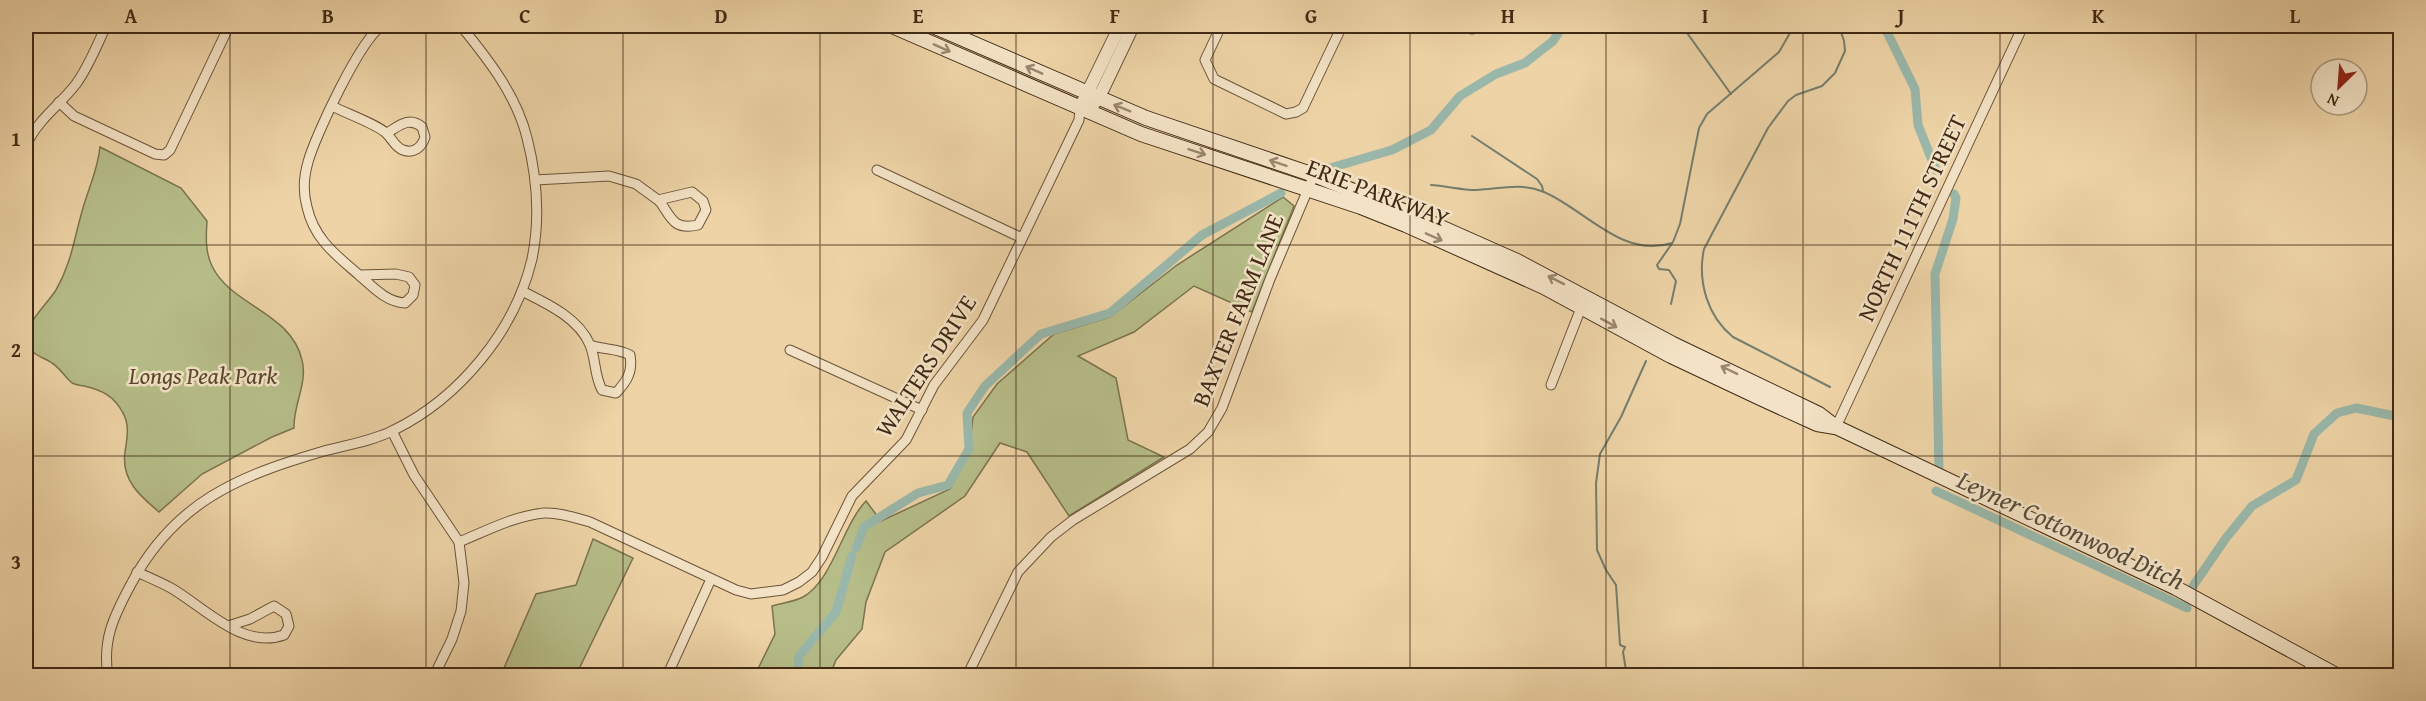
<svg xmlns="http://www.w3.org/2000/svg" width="2426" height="701" font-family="'Gentium Book Plus',serif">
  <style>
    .green { fill: #b6bd88; stroke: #7b734e; stroke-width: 1.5 }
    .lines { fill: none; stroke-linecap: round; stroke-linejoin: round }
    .stream { stroke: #757e6e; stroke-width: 2 }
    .canal { stroke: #99b7aa; stroke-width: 9 }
    .minor-casing { stroke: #6b5439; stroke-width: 11 }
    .tertiary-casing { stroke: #6b5439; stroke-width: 14 }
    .secondary-casing { stroke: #402915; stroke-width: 16 }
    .minor { stroke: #f3e2c5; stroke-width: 9 }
    .tertiary { stroke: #f3e2c5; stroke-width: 12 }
    .secondary { stroke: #f3e2c5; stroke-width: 14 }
    .oneway { stroke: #9a866d }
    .grid { fill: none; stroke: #402915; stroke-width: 1.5; stroke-opacity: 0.55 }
    .labels { text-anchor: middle; stroke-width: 5; stroke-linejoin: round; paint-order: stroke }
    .street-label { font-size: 24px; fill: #402915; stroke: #f3e2c5 }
    .park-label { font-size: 24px; font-style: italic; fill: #58472c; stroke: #f3e2c5 }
    .water-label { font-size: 26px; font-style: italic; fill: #564c3a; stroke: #f3e2c5 }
    .neatline { fill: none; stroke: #402915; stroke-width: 2 }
    .grid-label { font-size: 20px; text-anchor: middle; font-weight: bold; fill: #402915 }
  </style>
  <rect width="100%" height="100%" fill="#edd3a6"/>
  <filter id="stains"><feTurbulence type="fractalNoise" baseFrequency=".00333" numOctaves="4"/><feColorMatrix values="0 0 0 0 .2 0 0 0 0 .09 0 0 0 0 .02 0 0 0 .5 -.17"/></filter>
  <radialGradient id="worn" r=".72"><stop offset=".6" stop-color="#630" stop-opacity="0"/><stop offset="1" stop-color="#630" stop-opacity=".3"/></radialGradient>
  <g class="green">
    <path d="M100,147L181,188L207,221C206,235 205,252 212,266C231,306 291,312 302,360C308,383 293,405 294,428L272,437L202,474L159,512C140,496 121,480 125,452C127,439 130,425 123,413C114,396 102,390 84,386C79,385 74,385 71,382C64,376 60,368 52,363C44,357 35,357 30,348C17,329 47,305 56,290C72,262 74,238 83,208C89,187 98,169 100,147Z"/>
    <path d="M1283,197L1294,206L1252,312L1194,286L1134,332L1078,356L1116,378L1128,440L1164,457L1069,516L1027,452L1000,443L965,496L885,552L866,602L862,629L836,660L830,675H755L775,634L772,606C781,603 794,602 803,597C833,580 842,526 866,501L881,521L950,489L969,453L973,417L997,384L1054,334L1110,317L1177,265Z"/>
    <polygon points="593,539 633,558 576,675 501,675 536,594 576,585"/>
  </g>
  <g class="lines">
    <g class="stream">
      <polyline points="1682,26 1731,94"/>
      <polyline points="1472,136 1537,179 1542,186 1543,191"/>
      <path d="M1431,185C1446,186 1462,190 1476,190C1500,189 1520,182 1544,192C1586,210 1622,259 1672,243"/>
      <polyline points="1671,304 1676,281 1669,270 1659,269 1657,265 1673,242 1680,224 1699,128 1707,114 1779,52 1794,26"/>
      <path d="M1830,387L1733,337C1708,317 1697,282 1704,249L1768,128L1788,101L1796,95L1822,86L1835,73L1845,51L1844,41L1839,26"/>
      <polyline points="1627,676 1623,652 1625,647 1620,645 1616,585 1606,570 1597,550 1596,483 1600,454 1621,417 1646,361"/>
    </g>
    <g class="canal">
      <polyline points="1884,26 1915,89 1918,125 1936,170"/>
      <polyline points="1330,168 1392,150 1431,130 1460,96 1496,74 1525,63 1553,41 1563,26"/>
      <polyline points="1939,470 1935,274 1953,219 1956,198 1954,194"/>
      <polyline points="1936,491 2187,608"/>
      <polyline points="856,548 864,527 918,493 948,485 969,449 967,413 985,386 1041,334 1110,313 1202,235 1281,193"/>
      <polyline points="2193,586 2226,538 2252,506 2296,480 2314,434 2337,413 2356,408 2400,417"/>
      <polyline points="797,676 799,656 836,612 852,556"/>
    </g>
    <defs>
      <g id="minor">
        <polyline points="1221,26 1205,60 1214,79 1286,114 1296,112 1303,108 1342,26"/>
        <polyline points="1472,29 1472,26"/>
        <polyline points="59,102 74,116 155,154 164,155 170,150 229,26"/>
        <path d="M332,106C345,113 379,125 387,134C393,140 395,147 403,150C414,154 422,147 425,137L422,127C409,116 399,126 387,133"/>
        <path d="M26,146C36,121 60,105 76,84C89,66 97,45 106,26"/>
        <polyline points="877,170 1022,238"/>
        <path d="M535,180L609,176L636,184L658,200L661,203C672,220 675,230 698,225L706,210L703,201L692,192L658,200"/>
        <path d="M360,275L396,274L409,277L415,285L413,295L405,303C386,302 373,287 359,275C336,255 314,239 307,207C303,193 304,176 308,162C315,136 361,38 382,26"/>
        <path d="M522,291C546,303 579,318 590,345C596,359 594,375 602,390L616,393C627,381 633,372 630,355C617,348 604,350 590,345"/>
        <polyline points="790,350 922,410"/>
        <polyline points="1551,385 1581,308"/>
        <polyline points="1836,427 2023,26"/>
        <polyline points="392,431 414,475 459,542 464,583 461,611 452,639 434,676"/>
        <path d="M459,542C486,531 514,516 544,513C559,512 576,518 590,522L736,590L751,594L783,590L799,582L812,572L822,557L852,496L906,440L934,385L983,320L1079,120L1080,108"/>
        <path d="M137,572C148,577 160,582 171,588C204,607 243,650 284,635L289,626L286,614L274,606L250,619L228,626"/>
        <path d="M108,676C102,640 114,616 130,586C174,502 238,476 324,451C346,445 373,441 394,430C459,398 515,331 532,259C540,220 537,177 527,138C517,96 488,59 461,26"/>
        <polyline points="667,676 711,579"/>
        <polyline points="967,676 1018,572 1051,537 1073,520 1190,449 1208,432 1222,408 1270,279 1314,175"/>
        <polyline points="2306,676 2312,662"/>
      </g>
      <g id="tertiary">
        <polyline points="1080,108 1120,26"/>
        <polyline points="1089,112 1103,89 1133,26"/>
      </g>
      <g id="secondary">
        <polyline points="892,26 1141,134 1361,207 1406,225 1544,287 1671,356 1760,398 1817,424 1835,427"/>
        <polyline points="933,26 1146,118 1314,175 1411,214 1517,261 1673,344 1819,414 1836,427 2176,588 2338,676"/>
      </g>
    </defs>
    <use href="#minor" class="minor-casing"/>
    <use href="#tertiary" class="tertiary-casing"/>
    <use href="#secondary" class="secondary-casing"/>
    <use href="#minor" class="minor"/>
    <use href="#tertiary" class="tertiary"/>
    <use href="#secondary" class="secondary"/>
  </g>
  <defs><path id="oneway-shaft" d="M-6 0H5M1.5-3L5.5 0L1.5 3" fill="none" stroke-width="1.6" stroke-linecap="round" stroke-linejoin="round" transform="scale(1.5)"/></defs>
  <g class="oneway">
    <use href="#oneway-shaft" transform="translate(942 48) rotate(24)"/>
    <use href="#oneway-shaft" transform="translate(1034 70) rotate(-156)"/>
    <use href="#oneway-shaft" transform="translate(1122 108) rotate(-158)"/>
    <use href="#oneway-shaft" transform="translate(1197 152) rotate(18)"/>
    <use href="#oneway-shaft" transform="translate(1278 163) rotate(-161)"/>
    <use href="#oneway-shaft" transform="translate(1434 237) rotate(24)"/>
    <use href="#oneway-shaft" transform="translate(1556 280) rotate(-153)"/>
    <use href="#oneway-shaft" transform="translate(1609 323) rotate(29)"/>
    <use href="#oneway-shaft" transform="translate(1729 370) rotate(-154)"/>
  </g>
  <path class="grid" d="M230,26V676M426,26V676M623,26V676M820,26V676M1016,26V676M1213,26V676M1410,26V676M1606,26V676M1803,26V676M2000,26V676M2196,26V676M26,245H2400M26,456H2400"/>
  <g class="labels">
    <g class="street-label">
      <text transform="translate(1378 193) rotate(21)" y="8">ERIE PARKWAY</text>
      <text transform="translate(1912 218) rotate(-65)" y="8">NORTH 111TH STREET</text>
      <text transform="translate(1238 310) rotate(-68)" y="8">BAXTER FARM LANE</text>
      <text transform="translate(926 366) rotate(-57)" y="8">WALTERS DRIVE</text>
    </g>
    <g class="park-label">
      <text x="203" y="384">Longs Peak Park</text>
    </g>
    <g class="water-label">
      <text transform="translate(2071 530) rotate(25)" y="9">Leyner Cottonwood Ditch</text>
    </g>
  </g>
  <rect width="2426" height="701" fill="none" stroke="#edd3a6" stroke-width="66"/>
  <g transform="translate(2339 87) rotate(205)"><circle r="28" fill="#f3e2c5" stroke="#ab987f" stroke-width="1.5"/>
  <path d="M0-4.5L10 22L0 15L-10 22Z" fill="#8f2418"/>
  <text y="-9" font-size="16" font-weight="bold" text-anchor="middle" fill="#402915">N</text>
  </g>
  <rect x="33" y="33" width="2360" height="635" class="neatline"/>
  <g class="grid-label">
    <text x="131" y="23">A</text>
    <text x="328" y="23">B</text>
    <text x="525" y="23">C</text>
    <text x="721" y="23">D</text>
    <text x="918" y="23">E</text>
    <text x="1115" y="23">F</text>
    <text x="1311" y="23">G</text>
    <text x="1508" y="23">H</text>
    <text x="1705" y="23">I</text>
    <text x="1901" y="23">J</text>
    <text x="2098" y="23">K</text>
    <text x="2295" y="23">L</text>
    <text x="16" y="146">1</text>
    <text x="16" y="357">2</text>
    <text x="16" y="569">3</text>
  </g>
  <rect width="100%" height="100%" filter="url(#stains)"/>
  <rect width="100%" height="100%" fill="url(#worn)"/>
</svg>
